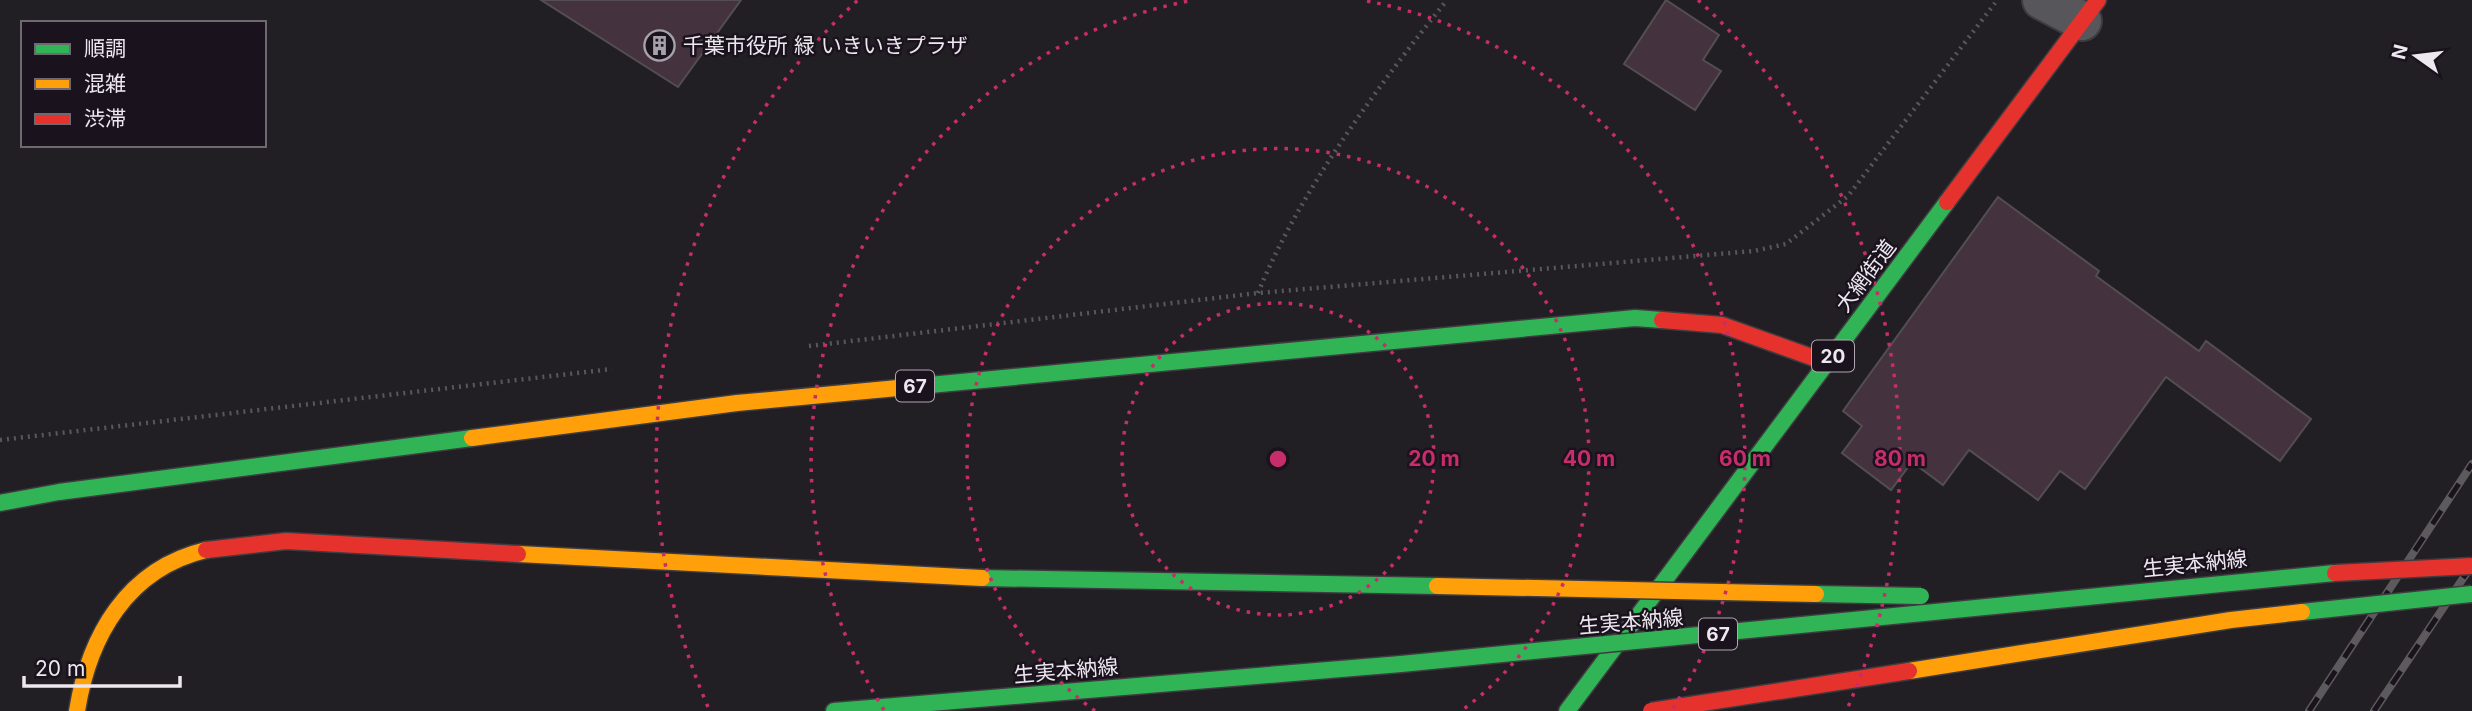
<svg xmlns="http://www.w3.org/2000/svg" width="2472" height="711" font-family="Inter,'Noto Sans JP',sans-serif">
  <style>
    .building { fill: #44333e; stroke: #534e52; stroke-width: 2 }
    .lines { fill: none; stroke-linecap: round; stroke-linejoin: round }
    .street-casing { stroke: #3e3c40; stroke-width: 42 }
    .fast-casing { stroke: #3e3c40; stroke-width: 19 }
    .slow-casing { stroke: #3e3c40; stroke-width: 19 }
    .jam-casing { stroke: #3e3c40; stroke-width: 19 }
    .path { stroke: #58585a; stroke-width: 4.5; stroke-dasharray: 2 5; stroke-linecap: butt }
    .street { stroke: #57565a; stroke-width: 38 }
    .fast { stroke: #30b455; stroke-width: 16 }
    .slow { stroke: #ff9f0a; stroke-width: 16 }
    .jam { stroke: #e5322d; stroke-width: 16 }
    .rail-casing { stroke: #5c5a5d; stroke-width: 8 }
    .rail { stroke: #1a121d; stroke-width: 5; stroke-dasharray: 16; stroke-linecap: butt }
    .fast-bridge-casing { stroke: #3e3c40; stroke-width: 19; stroke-linecap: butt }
    .slow-bridge-casing { stroke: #3e3c40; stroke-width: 19; stroke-linecap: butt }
    .jam-bridge-casing { stroke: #3e3c40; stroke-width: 19; stroke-linecap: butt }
    .fast-bridge { stroke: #30b455; stroke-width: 16 }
    .slow-bridge { stroke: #ff9f0a; stroke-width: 16 }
    .jam-bridge { stroke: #e5322d; stroke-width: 16 }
    .ring { fill: none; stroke: #c62d6a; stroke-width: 3.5; stroke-dasharray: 3.5 7 }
    .labels { text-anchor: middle; stroke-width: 5; stroke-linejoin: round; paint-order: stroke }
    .shield { fill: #1a121d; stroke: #aea8b1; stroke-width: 2 }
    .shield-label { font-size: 19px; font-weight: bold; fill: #ede8f0 }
    .poi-label { font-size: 21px; fill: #ede8f0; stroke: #1a121d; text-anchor: start }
    .street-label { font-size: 21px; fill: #ede8f0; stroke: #1a121d }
    .centre { fill: #c62d6a; stroke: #1a121d; stroke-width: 3.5 }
    .ring-label { font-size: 21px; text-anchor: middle; font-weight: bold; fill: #c62d6a; stroke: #1a121d; stroke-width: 5; stroke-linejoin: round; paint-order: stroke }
  </style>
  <rect width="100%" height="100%" fill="#221f24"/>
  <g class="building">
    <polygon points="541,0 741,0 678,87"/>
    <polygon points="1666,0 1719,35 1703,60 1721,71 1695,110 1624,64"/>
    <polygon points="1998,197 2099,271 2096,276 2199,351 2206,341 2311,419 2280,461 2166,377 2085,489 2060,471 2038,500 1969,450 1943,485 1912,462 1891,490 1842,453 1862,426 1843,411"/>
  </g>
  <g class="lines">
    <defs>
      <polyline id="street" points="2042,0 2082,21"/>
      <g id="fast">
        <polyline points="919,386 1635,318 1662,320"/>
        <polyline points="0,503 59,492 472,438"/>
        <polyline points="982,578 1437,586"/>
        <polyline points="834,711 1401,664"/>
        <polyline points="1567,711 1947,202"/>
      </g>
      <g id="slow">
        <polyline points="472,438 737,403 919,386"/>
        <polyline points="518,554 982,578"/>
        <path d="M77,711C89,636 127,569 206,550"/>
      </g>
      <g id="jam">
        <polyline points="1947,202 2098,0"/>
        <polyline points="1662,320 1722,325 1828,363"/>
        <polyline points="206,550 286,541 518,554"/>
      </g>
    </defs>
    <use href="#street" class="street-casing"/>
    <use href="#fast" class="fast-casing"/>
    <use href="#slow" class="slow-casing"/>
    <use href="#jam" class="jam-casing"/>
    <g class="path">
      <path d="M1258,293C1299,192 1378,86 1447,0"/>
      <polyline points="809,346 1258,293 1754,251 1786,244 1848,196 1995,3"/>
      <polyline points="0,440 612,369"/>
    </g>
    <use href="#street" class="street"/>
    <use href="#fast" class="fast"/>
    <use href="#slow" class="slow"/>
    <use href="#jam" class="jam"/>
    <defs>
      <g id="rail">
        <polyline points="2309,711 2472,464"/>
        <polyline points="2374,711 2472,565"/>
      </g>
    </defs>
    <use href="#rail" class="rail-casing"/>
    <use href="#rail" class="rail"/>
    <defs>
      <g id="fast-bridge">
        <polyline points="1816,594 1921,596"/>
        <polyline points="2302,612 2472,594"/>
        <polyline points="1401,664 2335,573"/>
      </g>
      <g id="slow-bridge">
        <polyline points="1437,586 1816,594"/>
        <polyline points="1909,671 2231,620 2302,612"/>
      </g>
      <g id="jam-bridge">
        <polyline points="2335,573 2472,566"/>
        <polyline points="1651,711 1909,671"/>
      </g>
    </defs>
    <use href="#fast-bridge" class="fast-bridge-casing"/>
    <use href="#slow-bridge" class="slow-bridge-casing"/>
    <use href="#jam-bridge" class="jam-bridge-casing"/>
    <use href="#fast-bridge" class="fast-bridge"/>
    <use href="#slow-bridge" class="slow-bridge"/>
    <use href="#jam-bridge" class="jam-bridge"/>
  </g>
  <g class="ring">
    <circle cx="1278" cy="459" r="156"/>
    <path d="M1095 711A311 311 0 1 1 1461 711"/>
    <path d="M884 710A467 467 0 0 1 1189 1M1367 1A467 467 0 0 1 1672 710"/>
    <path d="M708 707A622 622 0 0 1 858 0M1698 0A622 622 0 0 1 1848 707"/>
  </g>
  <defs>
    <symbol id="building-ring" viewBox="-11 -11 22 22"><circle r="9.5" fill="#1a121d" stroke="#a6a2a9" stroke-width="1.5"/><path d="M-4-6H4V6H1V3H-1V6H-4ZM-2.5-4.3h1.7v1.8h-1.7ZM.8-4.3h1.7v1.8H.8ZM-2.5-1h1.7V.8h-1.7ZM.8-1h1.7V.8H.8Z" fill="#a6a2a9"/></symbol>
  </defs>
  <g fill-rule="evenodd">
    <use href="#building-ring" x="642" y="28" width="35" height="35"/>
  </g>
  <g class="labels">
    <g class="shield">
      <rect x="1812" y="340.5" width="42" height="31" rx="5"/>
      <rect x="896" y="370.5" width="38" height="31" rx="5"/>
      <rect x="1699" y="618.5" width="38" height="31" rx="5"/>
    </g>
    <g class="shield-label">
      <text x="1833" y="363">20</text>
      <text x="915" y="393">67</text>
      <text x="1718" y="641">67</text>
    </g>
    <g class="poi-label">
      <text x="683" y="53">千葉市役所 緑 いきいきプラザ</text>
    </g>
    <g class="street-label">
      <text transform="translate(1866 276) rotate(-53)" y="7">大網街道</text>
      <text transform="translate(2195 564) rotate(-6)" y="7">生実本納線</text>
      <text transform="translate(1631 622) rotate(-5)" y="7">生実本納線</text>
      <text transform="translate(1066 671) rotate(-5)" y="7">生実本納線</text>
    </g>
  </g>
  <circle cx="1278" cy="459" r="10" class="centre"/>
  <g class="ring-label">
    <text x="1434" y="466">20 m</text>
    <text x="1589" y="466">40 m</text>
    <text x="1745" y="466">60 m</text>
    <text x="1900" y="466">80 m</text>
  </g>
  <rect x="21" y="21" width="245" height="126" fill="#1a121d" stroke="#6e6871" stroke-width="2"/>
  <rect x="35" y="44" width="35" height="10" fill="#30b455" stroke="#6e6871" stroke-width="2"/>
  <text x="84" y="56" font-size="21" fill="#ede8f0">順調</text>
  <rect x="35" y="79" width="35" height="10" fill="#ff9f0a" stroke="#6e6871" stroke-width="2"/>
  <text x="84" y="91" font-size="21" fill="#ede8f0">混雑</text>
  <rect x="35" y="114" width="35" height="10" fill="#e5322d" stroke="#6e6871" stroke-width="2"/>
  <text x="84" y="126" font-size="21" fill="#ede8f0">渋滞</text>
  <g transform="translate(2416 56) rotate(284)" stroke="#1a121d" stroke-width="5" paint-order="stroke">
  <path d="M0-5L12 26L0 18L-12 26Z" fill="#ede8f0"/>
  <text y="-10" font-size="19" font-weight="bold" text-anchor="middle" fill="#ede8f0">N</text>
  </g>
  <path d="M24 676v10h156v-10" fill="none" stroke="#ede8f0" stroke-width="3.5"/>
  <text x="35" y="676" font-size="21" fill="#ede8f0" stroke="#1a121d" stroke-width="5" paint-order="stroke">20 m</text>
</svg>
